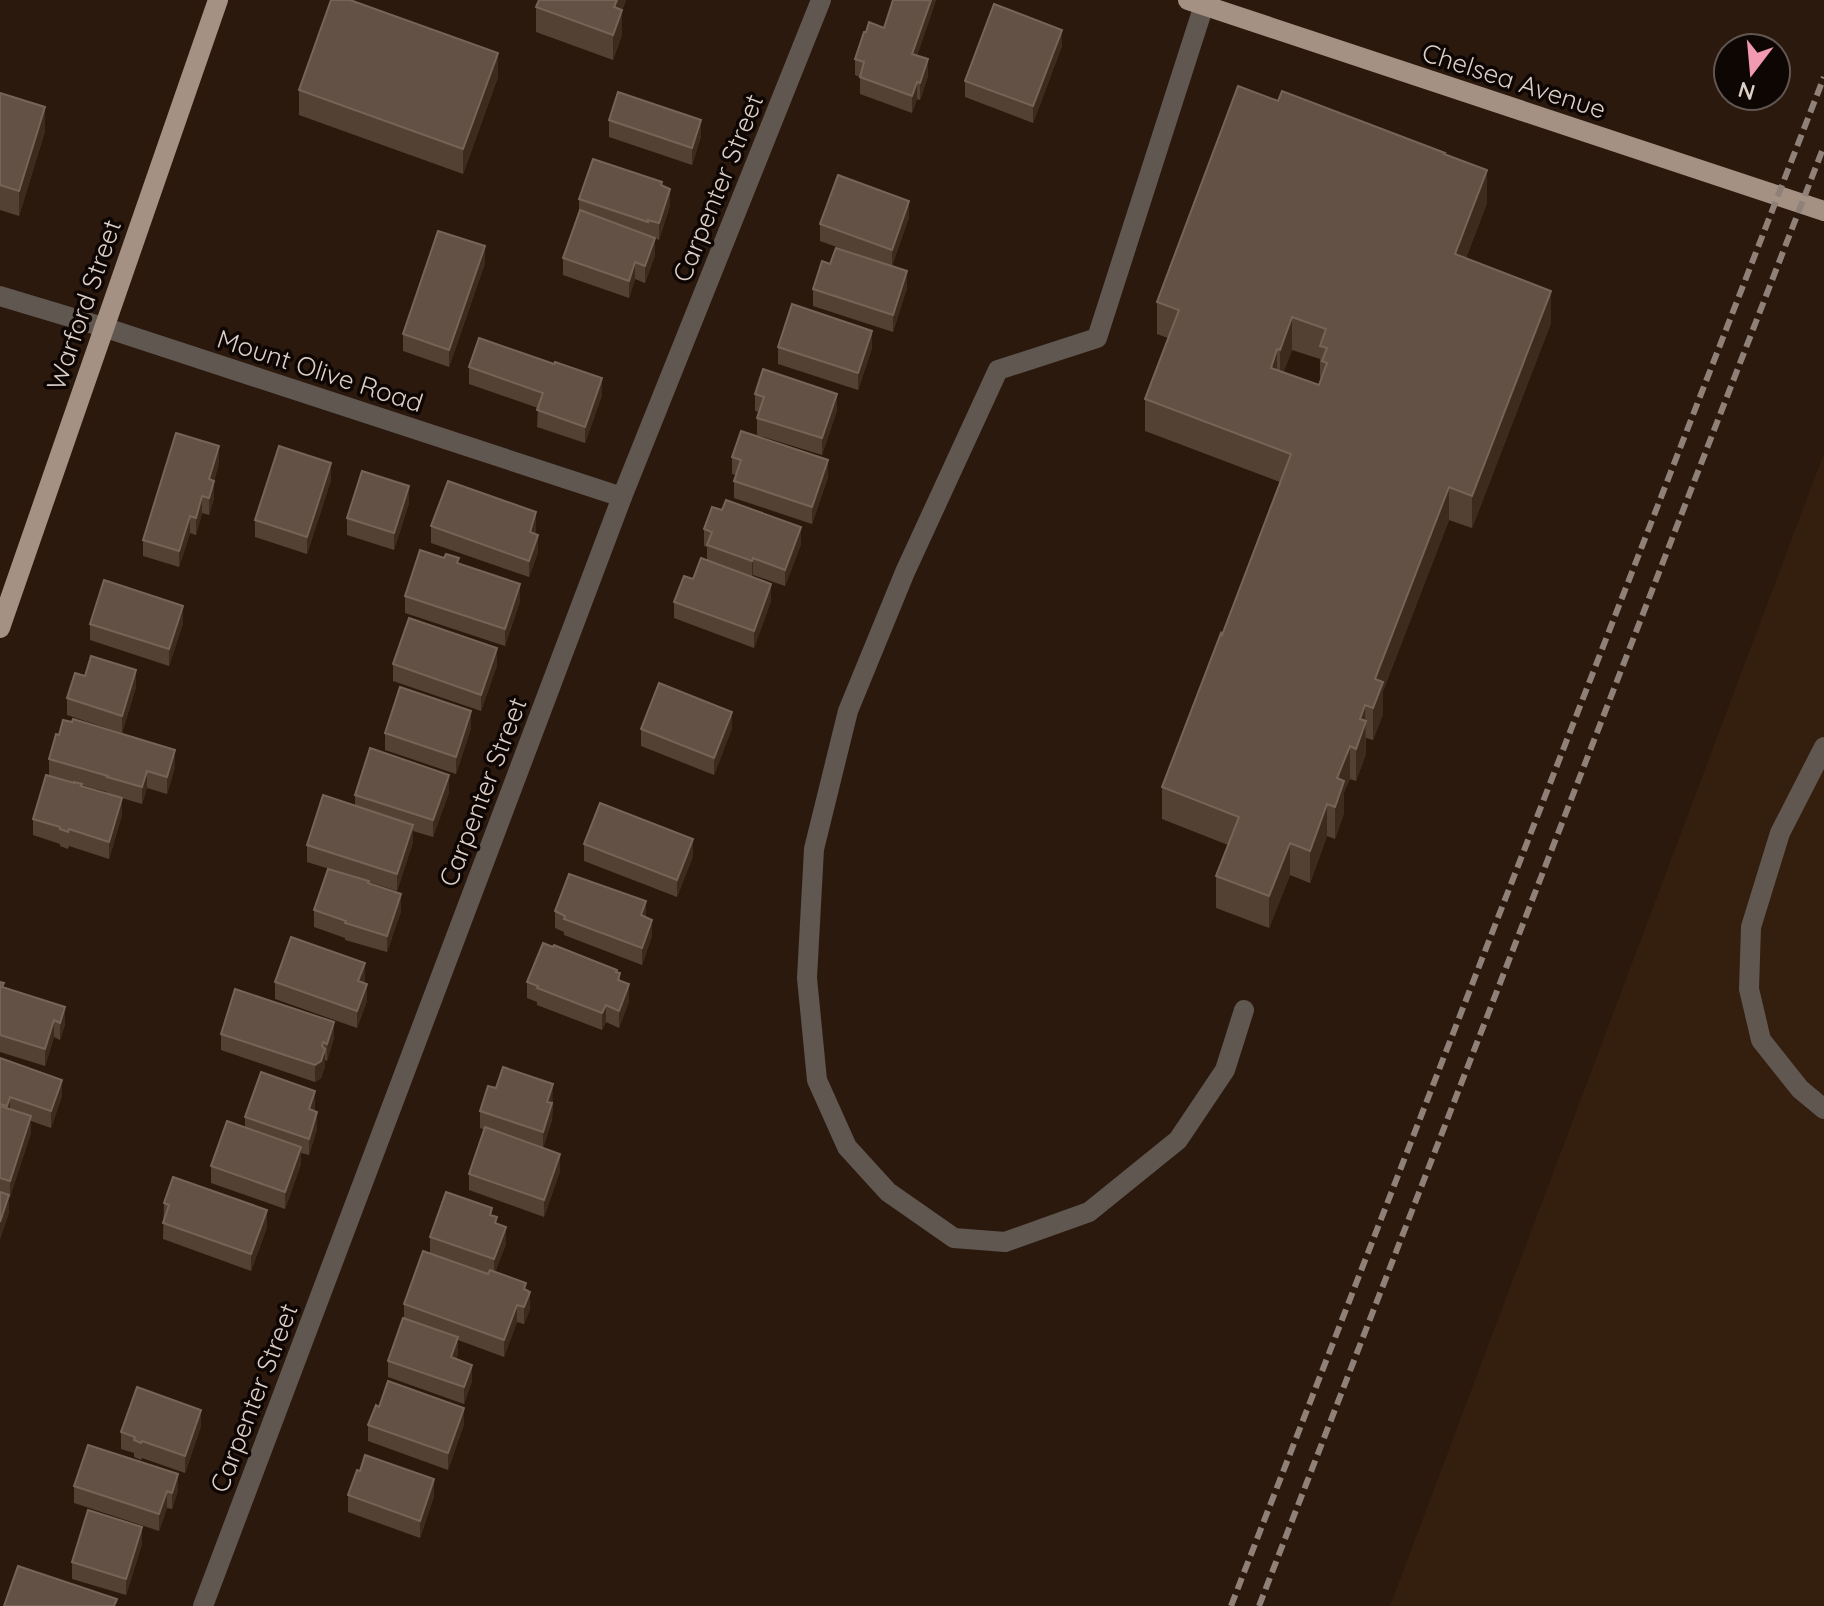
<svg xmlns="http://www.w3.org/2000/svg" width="1824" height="1606" font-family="Quicksand,sans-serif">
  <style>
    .built { fill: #341e0e }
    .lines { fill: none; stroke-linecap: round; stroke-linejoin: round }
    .minor { stroke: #605751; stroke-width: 20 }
    .major { stroke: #a49184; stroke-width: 20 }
    .rail { stroke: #908178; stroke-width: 6; stroke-dasharray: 12 6; stroke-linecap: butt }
    .wall { fill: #534234; fill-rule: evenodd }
    .shaded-wall { fill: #3d2b1e }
    .building { fill: #625144; stroke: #756559; stroke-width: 2; fill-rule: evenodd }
    .labels { text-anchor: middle; stroke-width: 7; stroke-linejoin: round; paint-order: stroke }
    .street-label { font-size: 26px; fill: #dccfc8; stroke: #0e0603 }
  </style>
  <rect width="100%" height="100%" fill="#2b190e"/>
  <polygon class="built" points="1824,453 1824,1606 1390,1606"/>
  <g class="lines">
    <g class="minor">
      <polyline points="1204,5 1097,338 998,370 905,572 848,711 814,849 807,978 817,1080 847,1147 888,1192 954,1238 1005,1242 1089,1212 1178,1140 1225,1070 1244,1010"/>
      <polyline points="0,296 103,327 622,497"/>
      <polyline points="1824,747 1780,833 1751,927 1749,989 1761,1040 1800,1089 1824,1109"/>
      <polyline points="203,1606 622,497 821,0"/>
    </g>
    <g class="major">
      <polyline points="1188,0 1824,211"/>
      <polyline points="0,628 218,0"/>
    </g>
    <g class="rail">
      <polyline points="1231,1606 1824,77"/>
      <polyline points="1259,1606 1824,146"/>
    </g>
  </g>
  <g class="wall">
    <polygon points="539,0 626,0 622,10 622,35 613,60 536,32 536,7"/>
    <polygon points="936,0 917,55 928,76 920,100 917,99 912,113 860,94 860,77 855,75 855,59 884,28"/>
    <polygon points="1062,46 1033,123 965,97 965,81"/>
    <polygon points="498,77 463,174 299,115 299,90"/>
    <polygon points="0,93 45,131 19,216 0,210"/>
    <path d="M1278,101L1445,155L1487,203L1466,258L1551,323L1472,528L1449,520L1383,691V714L1373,740L1366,738V754L1356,781L1350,779L1344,792V813L1335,839L1327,836L1310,883L1290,875L1269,928L1216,908V876L1228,845L1162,819V787L1222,635L1280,482L1145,431V399L1168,338L1157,334V302ZM1292,350L1320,359V378H1322L1319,385L1283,373Z"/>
    <polygon points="609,120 701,136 692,165 609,137"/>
    <polygon points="662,186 670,205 659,240 655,238 655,255 645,283 635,279 629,298 563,275 563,258 579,212 579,199"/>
    <polygon points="909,217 892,266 907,288 893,332 813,306 813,289 830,264 873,260 820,241 820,224"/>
    <polygon points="485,263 449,367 403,351 403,334"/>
    <polygon points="778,347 872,348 858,390 778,364"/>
    <polygon points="469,367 602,395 585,443 537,427 538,408 469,384"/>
    <polygon points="755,394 837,410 822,455 757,435 757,418 759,412 755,411"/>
    <polygon points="732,457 828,477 812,524 734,498 734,481 736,475 732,474"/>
    <polygon points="219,463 214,481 214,498 209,515 202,513 196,535 190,533 179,567 143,556 143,540"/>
    <polygon points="331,480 307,554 255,537 255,520"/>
    <polygon points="409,503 394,550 347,535 347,518"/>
    <polygon points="431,526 536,529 535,534 538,552 529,577 431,543"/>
    <polygon points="704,529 801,544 785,586 753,575 752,577 771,601 754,648 674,618 674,602 707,560 707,547 704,546"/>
    <polygon points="459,564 520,601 505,646 405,613 405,596"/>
    <polygon points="183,623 169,666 90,640 90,624"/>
    <polygon points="393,664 497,665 481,711 393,681"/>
    <polygon points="85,676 136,687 122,733 67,715 67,698"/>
    <polygon points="471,728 456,774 385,750 385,733"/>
    <polygon points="732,728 714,775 641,746 641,729"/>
    <path d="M49,759L175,767L167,794L147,788L142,804L122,798V815L109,859L69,846L68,849L60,846V844L33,835V819L49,776ZM82,785L107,792V794L82,786Z"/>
    <polygon points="449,792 433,837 413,831 413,842 397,891 369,882 401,911 387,952 345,940 345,938 314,927 314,910 339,872 307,862 307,845 355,806 355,795"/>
    <polygon points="584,844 693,856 677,897 584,861"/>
    <polygon points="555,911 646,917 652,936 642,965 564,935 564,932 555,928"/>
    <polygon points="553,947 617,972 629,1001 619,1028 606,1022 602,1030 537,1005 537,1002 527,998 527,982"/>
    <polygon points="365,980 363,983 367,1001 357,1028 275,999 275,982"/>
    <polygon points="0,982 4,987 65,1024 60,1040 54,1037 45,1066 0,1052"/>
    <polygon points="221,1034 334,1038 327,1061 325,1060 325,1066 321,1078 315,1082 221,1050"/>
    <polygon points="0,1058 62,1096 51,1128 31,1121 31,1133 9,1198 9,1212 0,1239"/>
    <polygon points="553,1101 552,1120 543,1148 560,1171 544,1217 469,1190 469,1174 485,1130 480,1128 480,1111"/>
    <polygon points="315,1108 314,1111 317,1129 309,1155 301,1153 301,1164 285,1209 211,1183 211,1166 245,1127 245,1117"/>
    <polygon points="164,1203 267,1227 251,1271 163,1239"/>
    <polygon points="492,1215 506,1244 495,1272 526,1290 530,1309 524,1324 517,1322 504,1357 458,1340 458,1354 456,1359 472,1381 464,1404 388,1377 388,1361 404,1318 404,1304 430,1253 430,1237"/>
    <polygon points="379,1407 464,1424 448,1470 368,1441 368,1425"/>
    <polygon points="201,1426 185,1473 142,1458 141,1460 134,1457 134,1453 121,1449 121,1432"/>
    <polygon points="74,1486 178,1490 172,1509 167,1508 159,1531 74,1503"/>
    <polygon points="348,1495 434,1496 420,1538 348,1512"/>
    <polygon points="142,1544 126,1595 72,1579 72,1562"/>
  </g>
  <g class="shaded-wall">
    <polygon points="617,0 626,0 614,32 614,7"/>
    <polygon points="931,0 936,0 912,71 912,54"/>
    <polygon points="622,10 622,35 613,60 613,35"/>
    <polygon points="1062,30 1062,46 1033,123 1033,106"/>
    <polygon points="498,53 498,77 463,174 463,149"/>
    <polygon points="928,59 928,76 920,100 920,83"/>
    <polygon points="917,82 917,99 912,113 912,96"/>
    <polygon points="45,107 45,131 19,216 19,191"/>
    <polygon points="701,120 701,136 692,165 692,148"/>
    <polygon points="1487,170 1487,203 1455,286 1455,254"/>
    <polygon points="670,189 670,205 659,240 659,223"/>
    <polygon points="909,201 909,217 892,266 892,250"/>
    <polygon points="655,238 655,255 645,283 645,266"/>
    <polygon points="485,246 485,263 449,367 449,350"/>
    <polygon points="635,262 635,279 629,298 629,281"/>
    <polygon points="907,271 907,288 893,332 893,315"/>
    <polygon points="1551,291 1551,323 1472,528 1472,496"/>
    <polygon points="1292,317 1292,350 1280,382 1280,350"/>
    <polygon points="872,331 872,348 858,390 858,373"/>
    <polygon points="1277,349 1277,381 1271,368"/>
    <polygon points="602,378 602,395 585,443 585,427"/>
    <polygon points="837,394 837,410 822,455 822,438"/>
    <polygon points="219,446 219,463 209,496 214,481 214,498 209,515 209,479"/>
    <polygon points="828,460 828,477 812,524 812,507"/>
    <polygon points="331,463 331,480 307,554 307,537"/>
    <polygon points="409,486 409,503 394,550 394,533"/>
    <polygon points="1449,487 1449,520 1383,691 1383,714 1373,740 1373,708 1375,679"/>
    <polygon points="202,496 202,513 196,535 196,518"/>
    <polygon points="536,512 536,529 530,549 530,532"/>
    <polygon points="190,516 190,533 179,567 179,551"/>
    <polygon points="801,527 801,544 785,586 785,570"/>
    <polygon points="538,535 538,552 529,577 529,561"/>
    <polygon points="753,558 753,575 752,578 752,561"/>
    <polygon points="520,584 520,601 505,646 505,629"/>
    <polygon points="771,584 771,601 754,648 754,631"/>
    <polygon points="183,606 183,623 169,666 169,649"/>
    <polygon points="497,648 497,665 481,711 481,695"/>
    <polygon points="136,670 136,687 122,733 122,716"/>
    <polygon points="1365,705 1366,754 1356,781 1356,749 1360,719"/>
    <polygon points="471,711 471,728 456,774 456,757"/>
    <polygon points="732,712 732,728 714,775 714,758"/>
    <polygon points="1350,746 1350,779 1344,792 1344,813 1335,839 1335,807 1337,778"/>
    <polygon points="175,750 175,767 167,794 167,777"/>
    <polygon points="147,771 147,788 142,804 142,787"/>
    <polygon points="449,775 449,792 433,837 433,820"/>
    <polygon points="122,798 122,815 109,859 109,842"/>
    <polygon points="1327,804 1327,836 1310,883 1310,851"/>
    <polygon points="413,825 413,842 397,891 397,874"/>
    <polygon points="693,839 693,856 677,897 677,880"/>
    <polygon points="1290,843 1290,875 1269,928 1269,896"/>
    <polygon points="401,894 401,911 387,952 387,936"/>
    <polygon points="646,901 646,918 641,915"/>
    <polygon points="652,920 652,936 642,965 642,948"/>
    <polygon points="365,963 365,980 358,998 358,981"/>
    <polygon points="367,984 367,1001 357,1028 357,1011"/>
    <polygon points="629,984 629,1001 619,1028 619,1011"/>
    <polygon points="606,1005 606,1022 602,1030 602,1013"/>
    <polygon points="65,1007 65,1024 60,1040 60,1023"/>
    <polygon points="54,1020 54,1037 45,1066 45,1049"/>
    <polygon points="334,1022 334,1038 327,1061 327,1044"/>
    <polygon points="323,1042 323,1056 325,1049 325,1066 321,1078 315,1082 315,1065"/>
    <polygon points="62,1080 62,1096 51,1128 51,1111"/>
    <polygon points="553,1084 552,1120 543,1149 543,1132 547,1102"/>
    <polygon points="315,1091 315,1108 309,1126 309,1109"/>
    <polygon points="10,1097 10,1114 7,1123 7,1106"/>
    <polygon points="317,1112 317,1129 309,1155 309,1139"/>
    <polygon points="31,1116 31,1133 10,1198 10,1181"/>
    <polygon points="301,1147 301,1164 285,1209 285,1192"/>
    <polygon points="560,1154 560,1171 544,1217 544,1200"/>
    <polygon points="9,1195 9,1212 0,1239 0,1222"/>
    <polygon points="267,1210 267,1227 251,1271 251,1254"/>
    <polygon points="506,1227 506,1244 494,1276 494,1259"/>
    <polygon points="530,1292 530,1309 524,1324 524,1307"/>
    <polygon points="517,1305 517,1322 504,1357 504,1340"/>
    <polygon points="458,1337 458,1354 451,1374 451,1357"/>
    <polygon points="472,1365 472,1381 464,1404 464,1387"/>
    <polygon points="464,1408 464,1424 448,1470 448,1453"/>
    <polygon points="201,1410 201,1426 185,1473 185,1456"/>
    <polygon points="178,1474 178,1490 172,1509 172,1493"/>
    <polygon points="434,1479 434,1496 420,1538 420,1521"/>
    <polygon points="167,1491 167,1508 159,1531 159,1514"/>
    <polygon points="142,1527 142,1544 126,1595 126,1579"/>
  </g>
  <g class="building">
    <polygon points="331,0 350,0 498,53 463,149 299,90"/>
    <polygon points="539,0 617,0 614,7 622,10 613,35 536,7"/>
    <polygon points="893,0 931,0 912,54 928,59 920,83 917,82 912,96 860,77 864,62 855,59 864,32 866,32 869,22 884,28"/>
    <polygon points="994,4 1062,30 1033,106 965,81"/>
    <path d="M1238,86L1278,101L1282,91L1445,153L1444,154L1487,170L1455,254L1551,291L1472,496L1449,487L1375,679L1383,682L1373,708L1365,705L1360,719L1366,721L1356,749L1350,746L1337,778L1344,781L1335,807L1327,804L1310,851L1290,843L1269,896L1216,876L1239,817L1162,787L1221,633L1222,635L1291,454L1145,399L1179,310L1157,302ZM1292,317L1326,329L1320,346L1327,348L1322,361L1327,363L1319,385L1271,368L1277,349L1280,350Z"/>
    <polygon points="618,92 701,120 692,148 609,120"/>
    <polygon points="0,93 45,107 19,191 0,185"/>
    <polygon points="593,159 662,182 661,185 670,189 659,223 648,220 648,222 579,199"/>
    <polygon points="838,175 909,201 892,250 820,224"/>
    <polygon points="580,210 655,238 645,266 635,262 629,281 563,258"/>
    <polygon points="438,231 485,246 449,350 403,334"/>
    <polygon points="836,248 907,271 893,315 813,289 822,261 830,264"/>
    <polygon points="792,304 872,331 858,373 778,347"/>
    <polygon points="479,338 554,364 555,362 602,378 585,427 537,410 543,393 469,367"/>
    <polygon points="763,369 837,394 822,438 757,418 764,397 755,394"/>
    <polygon points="741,431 828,460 812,507 734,481 741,460 732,457"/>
    <polygon points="176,433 219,446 209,479 214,481 209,498 202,496 196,518 190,516 179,551 143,540"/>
    <polygon points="279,446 331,463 307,537 255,520"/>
    <polygon points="362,471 409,486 394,533 347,518"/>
    <polygon points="448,481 536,512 530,532 538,535 529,561 431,526"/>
    <polygon points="726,500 801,527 785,570 753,558 752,561 707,545 712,532 704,529 712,507 722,510"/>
    <polygon points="420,550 444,558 446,554 459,558 457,563 520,584 505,629 405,596"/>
    <polygon points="701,558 771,584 754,631 674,602 684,576 693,579"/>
    <polygon points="104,580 183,606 169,649 90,624"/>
    <polygon points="409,618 497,648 481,695 393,664"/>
    <polygon points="91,656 136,670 122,716 67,698 75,673 85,676"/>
    <polygon points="659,683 732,712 714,758 641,729"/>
    <polygon points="400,687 471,711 456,757 385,733"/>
    <polygon points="73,719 175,750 167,777 147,771 142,787 107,777 108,776 49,759 56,734 59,735 63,720 72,722"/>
    <polygon points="370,748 449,775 433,820 355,795"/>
    <polygon points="46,775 74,783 74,782 82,784 81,786 122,798 109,842 69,829 68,832 60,829 60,827 33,819"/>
    <polygon points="323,795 413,825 397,874 307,845"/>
    <polygon points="600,803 693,839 677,880 584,844"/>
    <polygon points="328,869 369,881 368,883 401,894 387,936 345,923 346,921 314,910"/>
    <polygon points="569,874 646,901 641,915 652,920 642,948 564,919 565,916 555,911"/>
    <polygon points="291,937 365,963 358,981 367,984 357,1011 275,982"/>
    <polygon points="543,943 553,947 554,945 617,970 616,972 620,973 618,980 629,984 619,1011 606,1005 602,1013 537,988 538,986 527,982"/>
    <polygon points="0,982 4,983 2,987 65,1007 60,1023 54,1020 45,1049 0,1035"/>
    <polygon points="235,989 334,1022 327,1044 323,1042 322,1046 325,1049 321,1061 315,1065 221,1034"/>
    <polygon points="0,1058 62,1080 51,1111 10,1097 7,1106 0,1104"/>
    <polygon points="503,1067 553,1084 547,1102 552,1103 543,1132 480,1111 488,1086 496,1088"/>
    <polygon points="261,1072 315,1091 309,1109 317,1112 309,1139 245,1117"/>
    <polygon points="0,1106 31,1116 10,1181 0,1178"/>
    <polygon points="227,1121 301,1147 285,1192 211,1166"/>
    <polygon points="485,1127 560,1154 544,1200 469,1174"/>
    <polygon points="173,1177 267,1210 251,1254 163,1223 169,1205 164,1203"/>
    <polygon points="0,1192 9,1195 0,1222"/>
    <polygon points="446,1192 492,1208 490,1215 497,1217 495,1223 506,1227 494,1259 430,1237"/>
    <polygon points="423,1251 488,1274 490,1270 526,1283 524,1289 530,1292 524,1307 517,1305 504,1340 404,1304"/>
    <polygon points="403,1318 458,1337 451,1357 472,1365 464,1387 388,1361"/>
    <polygon points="388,1381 464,1408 448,1453 368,1425 376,1405 379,1407"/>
    <polygon points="137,1387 201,1410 185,1456 142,1441 141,1443 134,1440 135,1437 121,1432"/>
    <polygon points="88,1445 178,1474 172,1493 167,1491 159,1514 74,1486"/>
    <polygon points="365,1455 434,1479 420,1521 348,1495 357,1470 360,1471"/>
    <polygon points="88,1510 142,1527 126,1579 72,1562"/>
    <polygon points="18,1566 117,1599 114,1606 4,1606"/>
  </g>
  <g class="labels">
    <g class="street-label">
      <text transform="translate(1514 81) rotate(18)" y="9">Chelsea Avenue</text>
      <text transform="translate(718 188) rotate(-68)" y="9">Carpenter Street</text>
      <text transform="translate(84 305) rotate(-71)" y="9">Warford Street</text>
      <text transform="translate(320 371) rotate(18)" y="9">Mount Olive Road</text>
      <text transform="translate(483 792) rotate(-69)" y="9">Carpenter Street</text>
      <text transform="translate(254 1398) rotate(-69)" y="9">Carpenter Street</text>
    </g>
  </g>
  <g transform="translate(1752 72) rotate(196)"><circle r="38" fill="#0e0603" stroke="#605652" stroke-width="2"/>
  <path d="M0-6L14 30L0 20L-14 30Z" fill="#f19ab2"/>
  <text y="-12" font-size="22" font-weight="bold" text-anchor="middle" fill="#dccfc8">N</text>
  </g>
</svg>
